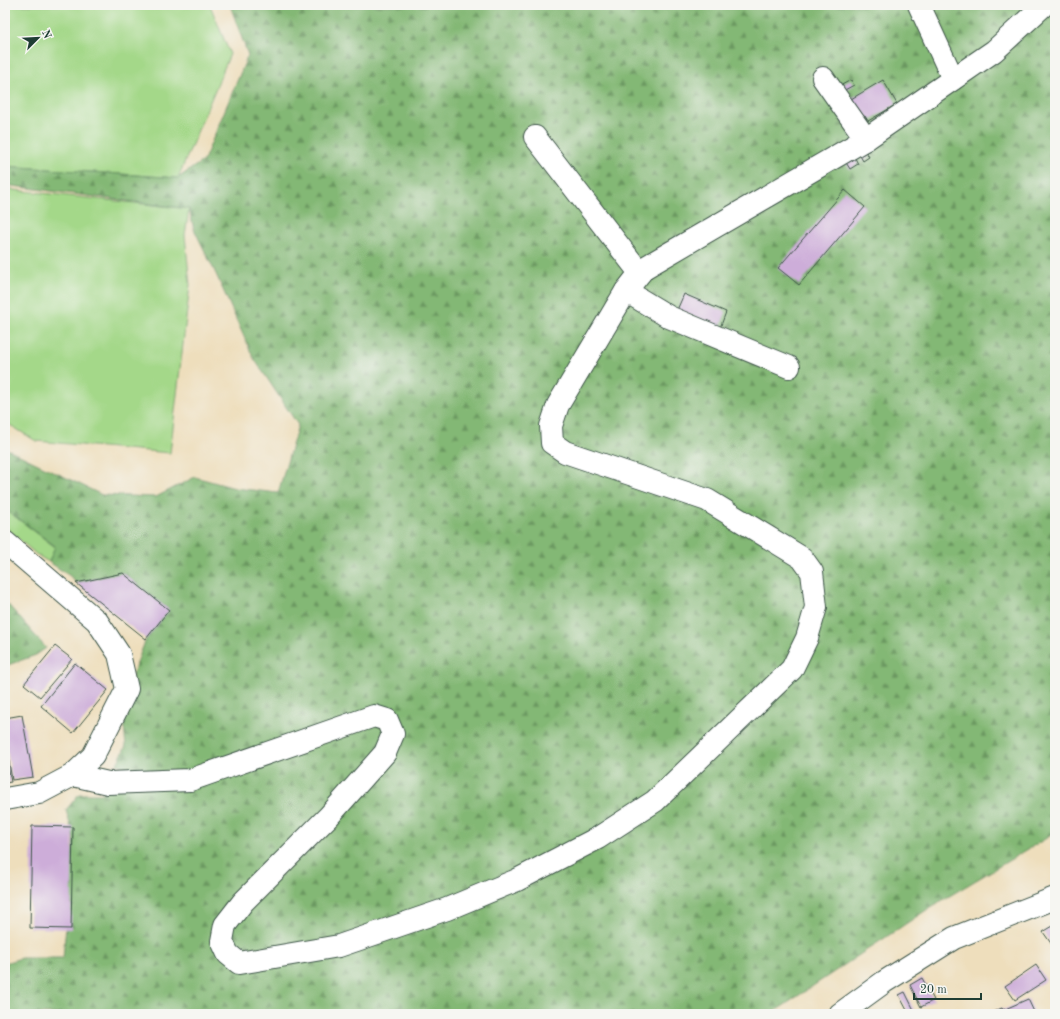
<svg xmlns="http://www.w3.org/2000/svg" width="1060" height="1019" font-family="'Old Standard TT',serif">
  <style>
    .green { fill: #a4d889; stroke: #628a5e }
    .forest { fill: url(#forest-firs); stroke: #517a54 }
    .building { fill: #cdadd9 }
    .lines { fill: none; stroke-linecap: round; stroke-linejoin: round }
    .minor-casing { stroke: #3e5548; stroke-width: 24 }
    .minor { stroke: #fff; stroke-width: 22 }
  </style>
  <defs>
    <pattern id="forest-firs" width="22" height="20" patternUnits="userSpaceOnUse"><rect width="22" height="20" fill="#83b875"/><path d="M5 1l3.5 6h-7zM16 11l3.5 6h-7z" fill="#6b9761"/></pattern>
  </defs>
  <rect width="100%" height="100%" fill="#f6f6f2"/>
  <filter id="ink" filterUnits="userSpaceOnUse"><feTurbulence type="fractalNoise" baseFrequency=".025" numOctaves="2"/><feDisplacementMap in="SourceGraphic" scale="8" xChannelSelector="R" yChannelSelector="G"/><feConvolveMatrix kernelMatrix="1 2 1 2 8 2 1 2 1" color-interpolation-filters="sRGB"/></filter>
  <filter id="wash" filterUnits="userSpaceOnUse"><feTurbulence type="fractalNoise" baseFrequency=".012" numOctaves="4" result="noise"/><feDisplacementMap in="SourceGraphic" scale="16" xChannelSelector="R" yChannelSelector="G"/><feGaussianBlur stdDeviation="0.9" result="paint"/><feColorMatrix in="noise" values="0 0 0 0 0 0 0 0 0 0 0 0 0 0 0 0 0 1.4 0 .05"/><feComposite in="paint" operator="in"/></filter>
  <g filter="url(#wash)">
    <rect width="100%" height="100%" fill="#eedebc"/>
    <g class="green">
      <polygon points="5,5 210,5 230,54 178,178 5,166"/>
      <polygon points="5,189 189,209 185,235 190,285 170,453 36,441 5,422"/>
      <polygon points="5,509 55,547 49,562 37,555 5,527"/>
    </g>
    <g class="forest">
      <polygon points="230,5 1055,5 1055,833 931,907 771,1014 5,1014 5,963 21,958 63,958 74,839 66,810 79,794 101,794 117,783 127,768 117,764 126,746 124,727 127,702 133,673 146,639 169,610 123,573 76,583 70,576 49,562 55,546 5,509 5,448 102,495 156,497 195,477 235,488 278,493 298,425 253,357 216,274 194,229 189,209 5,185 5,166 178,178 204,160 248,55"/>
      <polygon points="5,601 46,648 36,655 5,666"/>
    </g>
    <g id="blocks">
      <g class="building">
        <polygon points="851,80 854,85 841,92 838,87"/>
        <polygon points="883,80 897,104 868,121 865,116 857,120 846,102"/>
        <polygon points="864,148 869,157 863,161 858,152"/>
        <polygon points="854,156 858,164 850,169 845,161"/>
        <polygon points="845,190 865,207 799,285 778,268"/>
        <polygon points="684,294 726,312 720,328 677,310"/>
        <polygon points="123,573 169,610 146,639 76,583"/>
        <polygon points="55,646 72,659 40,697 24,684"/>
        <polygon points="75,663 108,690 73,733 41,706"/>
        <polygon points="22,715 33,777 12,780 5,737 5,718"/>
        <polygon points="5,751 11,782 5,783"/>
        <polygon points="32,826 73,827 71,929 30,928"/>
        <polygon points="1053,926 1055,927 1055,949 1043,932"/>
        <polygon points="1036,965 1046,980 1015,1000 1005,986"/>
        <polygon points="922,978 934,1000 921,1007 910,985"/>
        <polygon points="905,992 916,1014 909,1014 899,995"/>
        <polygon points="1028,999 1035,1014 988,1014 1002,1008 1003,1010"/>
      </g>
    </g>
  </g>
  <g filter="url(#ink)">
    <use href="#blocks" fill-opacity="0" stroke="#3e5548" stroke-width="1"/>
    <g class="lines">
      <defs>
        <g id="minor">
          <polyline points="919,5 953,79"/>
          <polyline points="823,78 866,139"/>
          <polyline points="535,137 640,273"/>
          <polyline points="626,291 669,317 789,367"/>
          <polyline points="5,542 97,621 119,654 127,689 93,756 73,775 39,793 5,799"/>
          <polyline points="73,775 108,783 190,780 374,716 387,720 393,734 385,753 329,816 243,902 225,925 222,941 228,954 239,963 339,946 447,909 517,880 598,838 655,801 792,669 807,638 816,607 812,572 802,558 707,500 565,452 552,443 551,426 558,405 626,291 644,268 866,139 994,51 1044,5"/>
          <polyline points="840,1014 884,982 954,938 1055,898"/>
        </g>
      </defs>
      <use href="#minor" class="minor-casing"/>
      <use href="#minor" class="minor"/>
    </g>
  </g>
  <rect width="1060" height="1019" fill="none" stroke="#f6f6f2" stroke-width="20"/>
  <g transform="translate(38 38) rotate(66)" stroke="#f6f6f2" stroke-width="3" paint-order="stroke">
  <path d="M0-3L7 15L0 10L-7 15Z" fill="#1f3d34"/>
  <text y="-6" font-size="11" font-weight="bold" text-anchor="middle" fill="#1f3d34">N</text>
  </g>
  <path d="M914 993v6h67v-6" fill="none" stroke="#1f3d34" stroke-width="2"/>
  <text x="920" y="993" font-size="12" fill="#1f3d34" stroke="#f6f6f2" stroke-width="3" paint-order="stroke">20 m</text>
</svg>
